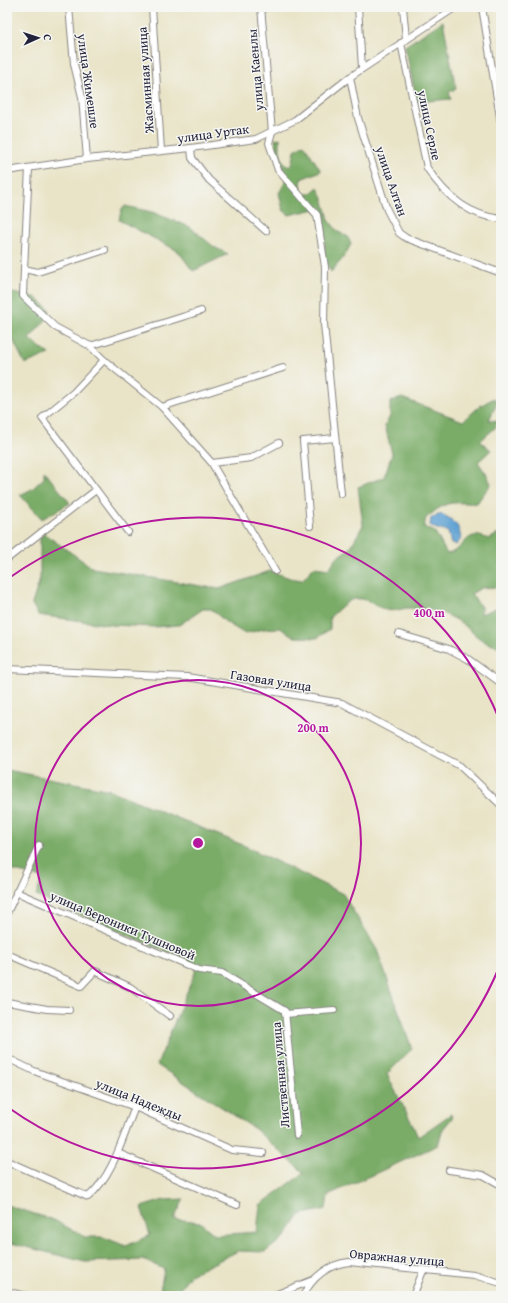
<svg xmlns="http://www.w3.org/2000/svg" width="508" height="1303" font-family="'Gentium Book Plus',serif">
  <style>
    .forest { fill: #7aac67; stroke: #4e6751 }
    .water { fill: #5fa2d3; stroke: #406287 }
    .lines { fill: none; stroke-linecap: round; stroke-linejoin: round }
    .minor-casing { stroke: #868381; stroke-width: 8 }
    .minor { stroke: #fff; stroke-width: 6 }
    .ring { fill: none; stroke: #b5179e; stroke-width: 2 }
    .labels { text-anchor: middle; stroke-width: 3; stroke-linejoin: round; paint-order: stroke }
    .street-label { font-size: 13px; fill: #22223b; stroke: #f6f6f2 }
    .centre { fill: #b5179e; stroke: #f6f6f2; stroke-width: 2 }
    .ring-label { font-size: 12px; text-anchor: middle; font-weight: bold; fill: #b5179e; stroke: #f6f6f2; stroke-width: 3; stroke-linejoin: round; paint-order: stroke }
  </style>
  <rect width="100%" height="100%" fill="#f6f6f2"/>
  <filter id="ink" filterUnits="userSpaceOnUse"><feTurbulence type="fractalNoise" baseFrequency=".025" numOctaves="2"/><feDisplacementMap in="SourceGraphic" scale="8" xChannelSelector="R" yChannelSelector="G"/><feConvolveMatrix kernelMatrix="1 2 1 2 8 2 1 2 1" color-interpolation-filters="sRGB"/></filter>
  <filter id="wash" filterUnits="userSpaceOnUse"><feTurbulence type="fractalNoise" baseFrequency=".012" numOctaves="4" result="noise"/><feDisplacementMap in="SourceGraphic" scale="16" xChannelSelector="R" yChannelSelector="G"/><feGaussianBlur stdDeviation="0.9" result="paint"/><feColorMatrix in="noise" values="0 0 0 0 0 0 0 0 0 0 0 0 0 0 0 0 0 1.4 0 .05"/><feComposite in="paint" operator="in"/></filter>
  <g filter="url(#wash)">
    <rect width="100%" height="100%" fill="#e9e4c7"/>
    <g class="forest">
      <polygon points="443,21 456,89 449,92 451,99 417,102 405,46"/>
      <path d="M280,138C280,149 279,160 289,167L292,165L295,150L304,144L321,171L301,179L302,194H310L318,187L324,201L329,220L338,232L347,236L351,244L344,257L331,272L323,256L325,244L320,217L315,209L289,215L283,210L279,193L287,179L276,147L275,139Z"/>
      <polygon points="125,206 152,212 190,227 214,247 228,254 193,271 178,251 119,220 121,211"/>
      <polygon points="7,292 35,297 50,310 45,321 29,339 49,354 25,364 13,340 7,334"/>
      <path d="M402,398L463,421L480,406L494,398L497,403L489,420L498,421L495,428L480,441L491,450L478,462L487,475L491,484L477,503C469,504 462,502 454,503C443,503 434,512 426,518L424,527L435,532L447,554C469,548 463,528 489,539L501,532V584L496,587L481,588L471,594L481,607V614L501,606V647C475,643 471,625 449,616C437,610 421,608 407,608C401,609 392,612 386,610C374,606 364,595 351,600C344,603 336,612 330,617V629L317,638L295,637L280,628L263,629L245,634L227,623L211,609H203L179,625L154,627L111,625L38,615L32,604L40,579V538L43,533L93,568L219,589L270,571L290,578L302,580L314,567L329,569L336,558L350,548L363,525L358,487L384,477L392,454L385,426L390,416V402Z"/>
      <polygon points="44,471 70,503 42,519 20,495 32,489 44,478"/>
      <path d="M7,770L110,790L245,846L343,894L377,950L412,1049L387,1074C397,1096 409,1115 418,1137L451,1114L452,1118L443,1129L438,1145L328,1195L326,1209L300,1215L286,1236L265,1252L238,1251L190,1275L174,1296H159L164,1269L143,1260L85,1262L7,1242V1205L56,1221L85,1237H103L126,1246L150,1235L141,1207L164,1200L184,1199L174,1219L200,1222L215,1235L257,1232L260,1205L304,1173L255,1129L157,1065L198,965L36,896L42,878L7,869Z"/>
    </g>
    <path class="water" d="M441,514C454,520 459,524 461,539L456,545L451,544L448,532C443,529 434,530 430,525L431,518Z"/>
  </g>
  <g filter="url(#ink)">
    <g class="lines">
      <defs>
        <g id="minor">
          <polyline points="69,7 74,64 82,97 87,159"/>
          <polyline points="152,7 161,151"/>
          <polyline points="261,7 272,132 269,143 278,170 317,215 325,267 324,324 341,494"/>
          <polyline points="358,7 362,68"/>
          <polyline points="403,7 406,39"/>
          <polyline points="482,7 501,123"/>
          <path d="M401,43L427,168C444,194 468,216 501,219"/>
          <polyline points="350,77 358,118 387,210 399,233 406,238 501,273"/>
          <polyline points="191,148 192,158 209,180 266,231"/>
          <polyline points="7,162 8,170"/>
          <polyline points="29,168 24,269 38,272 105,250"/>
          <polyline points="7,171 87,159 191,148 256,139 295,120 350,77 456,7"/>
          <polyline points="24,269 23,296 55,327 90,346 201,311"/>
          <polyline points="90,346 104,360 162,407 211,462 275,571"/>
          <polyline points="104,360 74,392 42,418 128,532"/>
          <polyline points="162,407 283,368"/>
          <polyline points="212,463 251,458 279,443"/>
          <polyline points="310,526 303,441 335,438"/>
          <polyline points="7,559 96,490"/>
          <polyline points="399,634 449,649 468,659 501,683"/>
          <polyline points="7,669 187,677 342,703 460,766 501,805"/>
          <polyline points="16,892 199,970 222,973 285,1011 297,1135"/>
          <polyline points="7,913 39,845"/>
          <polyline points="7,954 81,986 95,971 130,987 170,1016"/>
          <polyline points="7,1002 47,1009 69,1010"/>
          <polyline points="285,1014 334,1010"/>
          <polyline points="7,1058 34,1071 135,1107 232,1150 263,1153"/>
          <polyline points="118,1153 237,1205"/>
          <path d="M7,1161L88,1197C113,1176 123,1137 135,1107"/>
          <polyline points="449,1170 483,1175 501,1185"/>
          <polyline points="7,1292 28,1296"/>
          <polyline points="272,1296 313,1280"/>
          <path d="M303,1296C312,1277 329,1264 349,1262L474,1275L501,1283"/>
          <polyline points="413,1296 423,1271"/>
        </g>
      </defs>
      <use href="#minor" class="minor-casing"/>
      <use href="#minor" class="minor"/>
    </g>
  </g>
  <g class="ring">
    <circle cx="198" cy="843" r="163"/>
    <path d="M500 965A326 326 0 0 1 9 1108M9 578A326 326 0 0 1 500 721"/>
  </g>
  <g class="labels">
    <g class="street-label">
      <text transform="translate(255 70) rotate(-95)" y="5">улица Каенлы</text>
      <text transform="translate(145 80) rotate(-94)" y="5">Жасминная улица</text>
      <text transform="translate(89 81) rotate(82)" y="5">улица Жимешле</text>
      <text transform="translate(430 125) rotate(78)" y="5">улица Серле</text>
      <text transform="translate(213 133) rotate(-8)" y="5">улица Уртак</text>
      <text transform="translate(392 181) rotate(71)" y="5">улица Алтан</text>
      <text transform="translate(271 680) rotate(9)" y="5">Газовая улица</text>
      <text transform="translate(123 925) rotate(23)" y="5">улица Вероники Тушновой</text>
      <text transform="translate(280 1075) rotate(-95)" y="5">Лиственная улица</text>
      <text transform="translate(139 1099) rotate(22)" y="5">улица Надежды</text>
      <text transform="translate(397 1257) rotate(5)" y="5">Овражная улица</text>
    </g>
  </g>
  <circle cx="198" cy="843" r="6" class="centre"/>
  <g class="ring-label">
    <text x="429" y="617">400 m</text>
    <text x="313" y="732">200 m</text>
  </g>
  <rect width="508" height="1303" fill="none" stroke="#f6f6f2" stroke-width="24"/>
  <g transform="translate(38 38) rotate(87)" stroke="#f6f6f2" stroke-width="3" paint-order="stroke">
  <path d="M0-3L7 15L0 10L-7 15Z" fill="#22223b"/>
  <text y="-6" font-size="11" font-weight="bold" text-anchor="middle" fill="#22223b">С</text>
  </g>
</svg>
